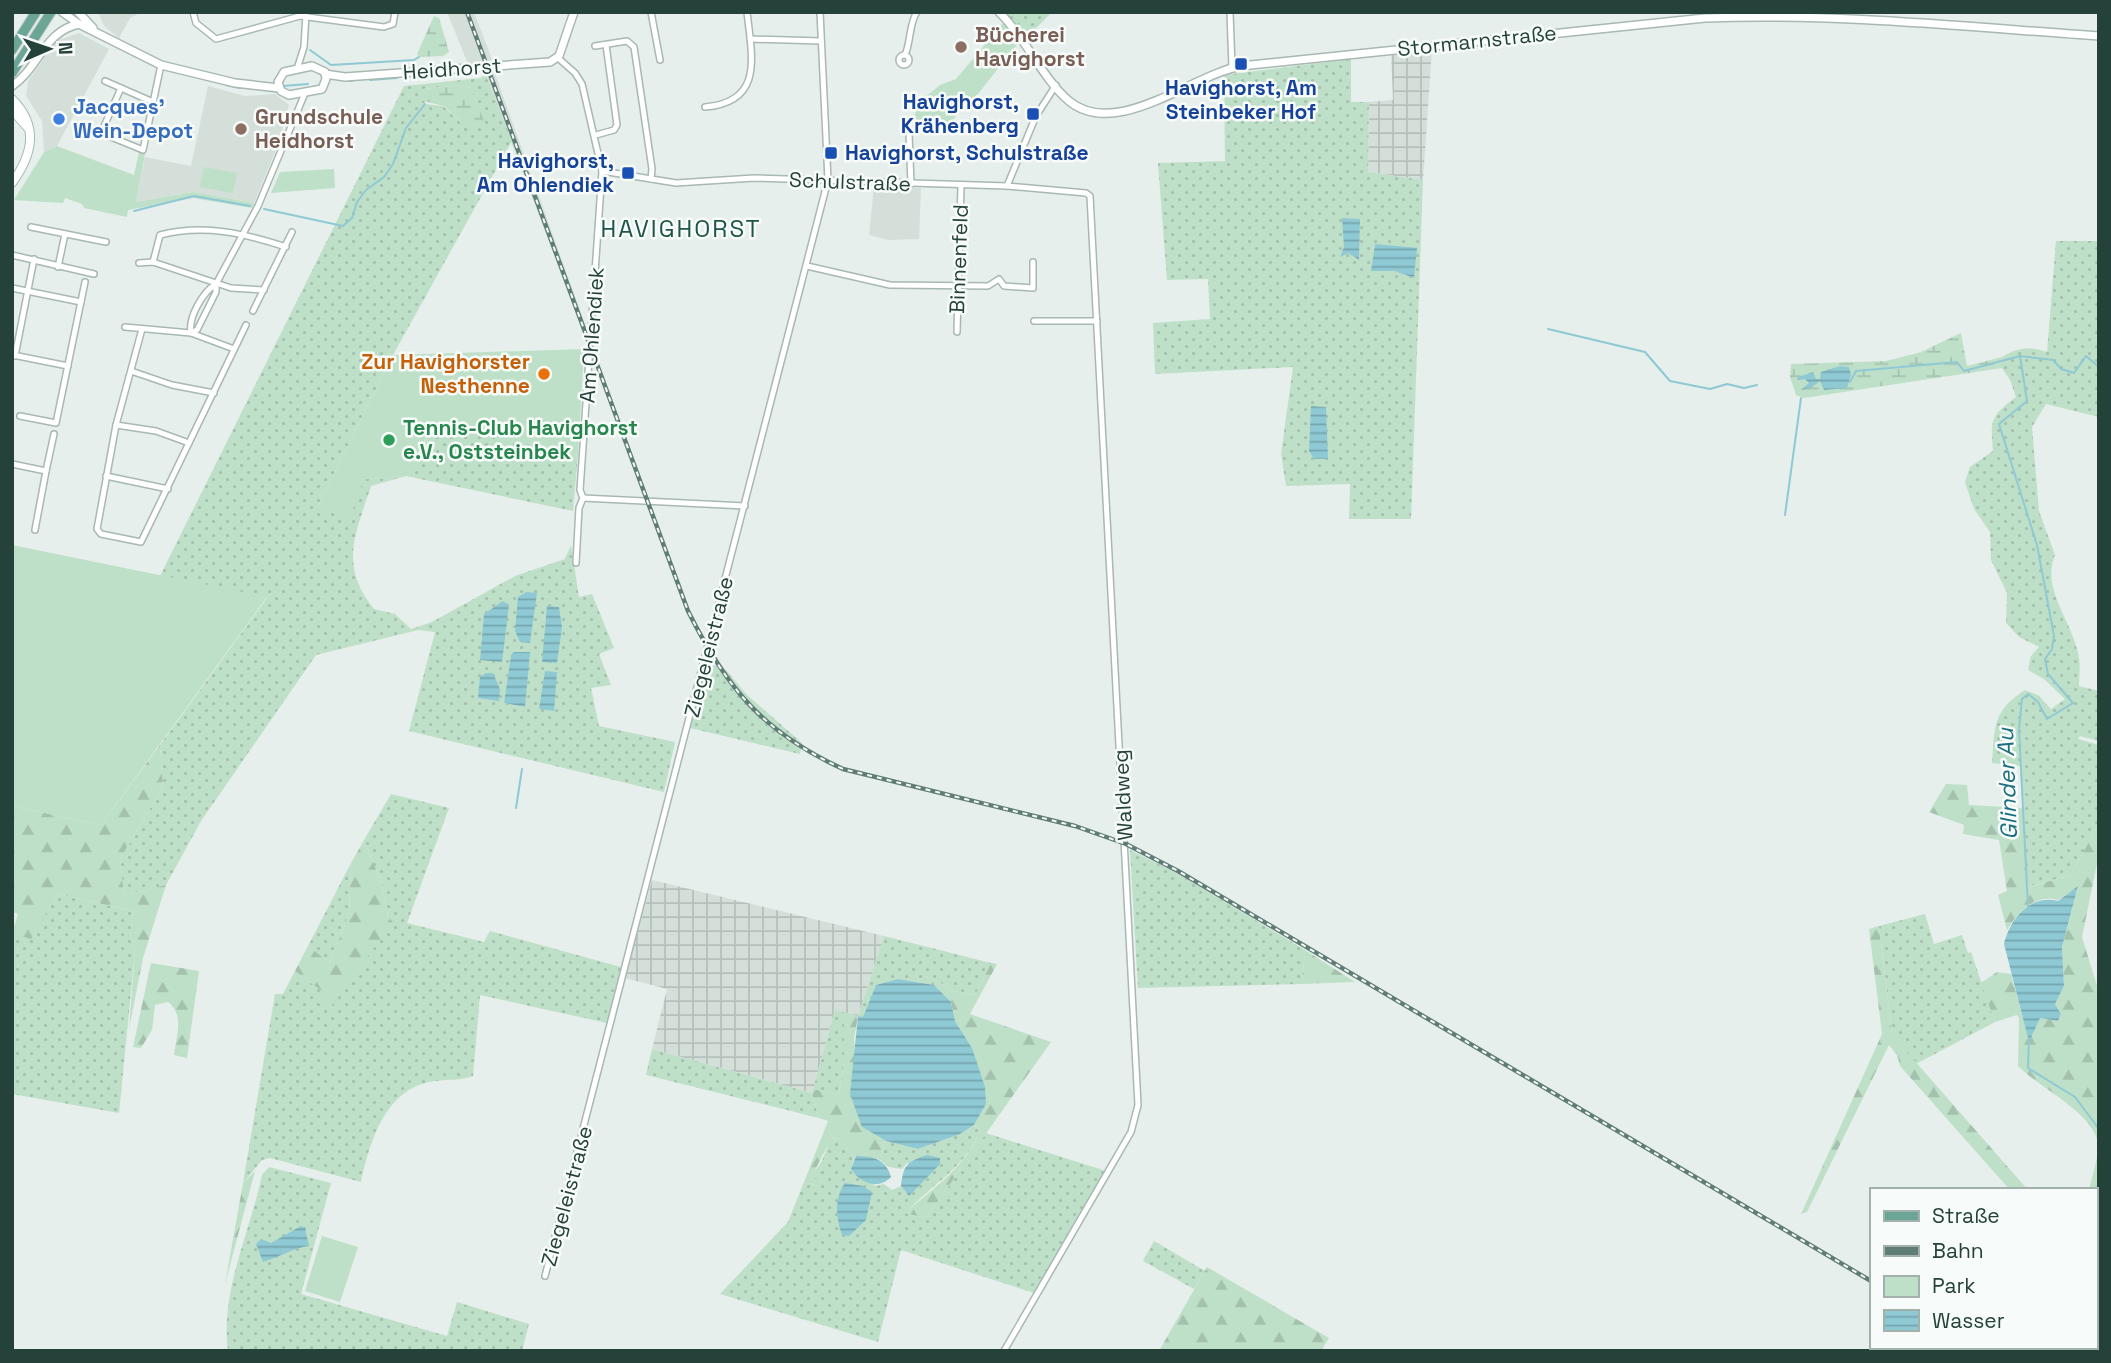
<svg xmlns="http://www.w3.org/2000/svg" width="2111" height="1363" font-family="'Space Grotesk',sans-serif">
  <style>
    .built { fill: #d4dfda }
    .industrial { fill: url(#industrial-grid) }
    .grass { fill: url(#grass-dots); fill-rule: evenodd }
    .forest { fill: url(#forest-firs) }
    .wetland { fill: url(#wetland-marsh) }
    .green { fill: #bfe0c8 }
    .water { fill: url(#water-rules) }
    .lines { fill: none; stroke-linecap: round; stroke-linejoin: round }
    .stream { stroke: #8ec9d4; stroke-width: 2 }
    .minor-casing { stroke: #a8b8b2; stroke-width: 8 }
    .tertiary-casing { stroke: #a8b8b2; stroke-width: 10 }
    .secondary-casing { stroke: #a4bbb3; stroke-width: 10 }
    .primary-casing { stroke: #c2cac8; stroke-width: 11 }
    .minor { stroke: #fff; stroke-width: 5 }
    .tertiary { stroke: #fff; stroke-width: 7 }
    .secondary { stroke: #fff; stroke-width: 8 }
    .primary { stroke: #6aa596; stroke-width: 9 }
    .rail-casing { stroke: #5f7d75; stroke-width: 4.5 }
    .rail { stroke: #f7fbf9; stroke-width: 2; stroke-dasharray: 5; stroke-linecap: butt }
    .education-dot { fill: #8d6e63; stroke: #f7fbf9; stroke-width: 2.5 }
    .transit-dot { fill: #1a4fb4; stroke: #f7fbf9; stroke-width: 2.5 }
    .shop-dot { fill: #3f7fe0; stroke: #f7fbf9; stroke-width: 2.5 }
    .food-dot { fill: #e8710a; stroke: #f7fbf9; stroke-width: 2.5 }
    .leisure-dot { fill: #2e9e5b; stroke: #f7fbf9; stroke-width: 2.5 }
    .labels { text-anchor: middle; stroke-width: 5; stroke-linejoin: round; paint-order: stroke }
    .education-label { font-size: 21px; font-weight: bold; fill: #785e54; stroke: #f7fbf9; text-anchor: start }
    .street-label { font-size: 21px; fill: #24423a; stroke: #f7fbf9 }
    .transit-label { font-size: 21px; font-weight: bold; fill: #164399; stroke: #f7fbf9; text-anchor: end }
    .shop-label { font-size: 21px; font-weight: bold; fill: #366cbe; stroke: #f7fbf9; text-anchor: start }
    .food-label { font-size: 21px; font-weight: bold; fill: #c56008; stroke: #f7fbf9; text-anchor: end }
    .leisure-label { font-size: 21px; font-weight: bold; fill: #27864d; stroke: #f7fbf9; text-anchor: start }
    .water-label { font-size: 23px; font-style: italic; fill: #1c6f80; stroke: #f7fbf9 }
    .quarter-label { font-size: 24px; letter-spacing: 2px; fill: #1f5548; stroke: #f7fbf9 }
  </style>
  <defs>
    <pattern id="industrial-grid" width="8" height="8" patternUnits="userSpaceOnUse" patternTransform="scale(1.75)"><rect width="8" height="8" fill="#d4dfda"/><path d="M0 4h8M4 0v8" fill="none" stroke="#b6c1bc"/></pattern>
    <pattern id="grass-dots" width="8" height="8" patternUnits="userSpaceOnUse" patternTransform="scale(1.75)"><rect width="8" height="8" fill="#bfe0c8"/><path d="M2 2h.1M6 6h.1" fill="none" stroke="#a4c1ad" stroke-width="1.8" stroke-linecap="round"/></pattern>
    <pattern id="forest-firs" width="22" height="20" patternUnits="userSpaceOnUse" patternTransform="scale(1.75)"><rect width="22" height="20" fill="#bfe0c8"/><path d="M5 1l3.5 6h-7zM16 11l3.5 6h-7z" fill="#a4c1ad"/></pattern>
    <pattern id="wetland-marsh" width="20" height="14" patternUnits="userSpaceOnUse" patternTransform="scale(1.75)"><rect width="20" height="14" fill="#bfe0c8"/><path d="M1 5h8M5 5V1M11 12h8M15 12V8" fill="none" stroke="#a4c1ad"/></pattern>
    <pattern id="water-rules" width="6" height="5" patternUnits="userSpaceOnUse" patternTransform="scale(1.75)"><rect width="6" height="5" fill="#8ec9d4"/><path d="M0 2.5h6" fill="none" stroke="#74a5ad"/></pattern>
  </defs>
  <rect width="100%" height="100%" fill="#e6efeb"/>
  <g class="built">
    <polygon points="98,12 142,12 130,18 119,38 104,26"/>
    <polygon points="447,12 474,12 493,62 468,64"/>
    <polygon points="79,33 109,49 57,146 44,152 42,121 26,96 28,81 56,41"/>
    <polygon points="494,71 591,341 590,350 485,73"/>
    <polygon points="208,86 245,96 275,94 289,105 278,145 254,203 193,192 136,202 145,157 191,166"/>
    <polygon points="874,186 921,188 919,239 888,240 869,235"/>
  </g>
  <g class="industrial">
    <polygon points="1432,50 1423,180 1368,172 1369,102 1393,100 1391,54"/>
    <polygon points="652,880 884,936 858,1016 835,1010 812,1093 652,1049 667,989 625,978"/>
  </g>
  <g class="grass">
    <polygon points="1005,12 1052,12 1026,38"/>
    <path d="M1351,59V102H1369L1368,172L1423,180L1411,519H1349L1350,484L1286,486L1281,454L1293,367L1155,374L1153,323L1210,319L1208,279L1167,280L1158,163L1225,161L1224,75ZM1375,245L1414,278L1394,271H1372Z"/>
    <path d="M485,73L512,141L393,355L317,508L364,479L393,478L418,459L433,424L578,455L573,511L406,476L371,486C356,533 338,565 374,609L395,614L411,629L432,622L515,576L565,559L571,545L579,597L592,594L614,648L599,654L611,685L591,688L599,726L675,742L664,792L409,731L435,632L418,630L316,655L201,821L166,885L124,895L120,859L163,787L160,745L267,598L160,576L404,86L481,78ZM462,85L471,88L464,125L443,106L425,104L423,89ZM511,655L525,707H524L504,703Z"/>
    <path d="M2056,241H2099V417L2046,404L2032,427L2039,511L2055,555C2041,588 2071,620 2078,653C2081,663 2079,675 2079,686L2099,691V741L2080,736L2078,739L2099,745V823L2071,875L2027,887L2020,766L1992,763C1995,727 1992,711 2025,690L2038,695L2051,709L2065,699L2044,679L2028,670L2031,656L2039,647L2019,637L2006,623L2007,593L1991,560L1990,532L1974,509L1965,482L1970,467L1993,451C1990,419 1991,416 2016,397L2010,380L2002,368V357C2019,347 2029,346 2047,352Z"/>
    <polygon points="707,661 727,671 746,694 802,743 800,754 690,728"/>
    <path d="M391,794L449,808L407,923L484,942L490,931L621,967L607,1023L480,995L473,1076C460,1081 450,1079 436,1081C386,1086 370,1141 361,1182L270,1158L262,1160L243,1183L275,994H283L295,971L323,992L330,1008L388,917L382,884L364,840Z"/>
    <polygon points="1130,850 1177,873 1305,950 1302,984 1138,988"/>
    <polygon points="351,863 349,914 330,963 308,946"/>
    <polygon points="58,894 133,911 130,938 135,952 119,1113 12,1094 12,933 31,938"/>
    <polygon points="1925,914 1934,944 1962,935 1968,953 1971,952 1995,1022 1916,1064 1892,1035 1879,926"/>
    <path d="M884,936L991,963L975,995C948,993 948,984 926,976L916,982L898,979L876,985L863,1018L858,1016Z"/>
    <polygon points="835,1010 844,1012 844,1062 839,1095 813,1089"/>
    <polygon points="652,1049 812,1093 819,1118 646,1075"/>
    <path d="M974,1125L980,1130C968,1166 929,1186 906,1213L926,1218L986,1133L1106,1171L1034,1293L901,1250L878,1342L720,1294L788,1222L804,1182L819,1186L823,1181L810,1178L822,1161L831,1137L842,1141L854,1159L851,1169L876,1186L884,1184L892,1190L901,1186L909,1196L908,1162L902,1169L889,1167L879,1159L886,1141L918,1149L960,1134Z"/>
    <path d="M269,1167L331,1183L301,1294L447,1336L457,1302L529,1324L522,1351H228C220,1291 250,1233 262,1175Z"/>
    <polygon points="1154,1241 1205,1271 1194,1289 1143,1261"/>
  </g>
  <g class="forest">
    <polygon points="160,745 163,787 120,859 124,895 166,885 143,958 129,1029 135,952 130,938 133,911 58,894 31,939 12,933 18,914 12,912 12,806 101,825"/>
    <path d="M1946,784L1967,785L1969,805L2024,808L2028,887L2071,875L2099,823V854L2082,937L2099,992V1192L2095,1198V1190H2089C2092,1176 2098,1160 2098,1146C2098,1115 2038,1087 2018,1066L2019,1018L2017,1015L1995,1022L1981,983L1997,972L2011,974L2029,1041L2040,1018L2058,1021L2061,1014L2055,1004L2064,986L2062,947L2078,887L2058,900C2034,894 2018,912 2007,930L1998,895L2007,891L1999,840L1963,834L1964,825L1929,812Z"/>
    <polygon points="364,840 382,884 388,917 393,922 330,1008 319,1004 323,992 295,971 308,946 330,963 349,914 351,863"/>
    <polygon points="1879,926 1892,1035 2028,1190 2010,1190 1900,1066 1897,1055 1889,1045 1807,1212 1801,1214 1882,1034 1869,929"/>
    <polygon points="1305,950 1355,982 1302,984"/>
    <path d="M151,963L199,971L187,1058L174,1055C176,1037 185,1015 168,1002L155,1005L152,1030L141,1048L133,1047Z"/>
    <path d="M991,963L997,964L970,1014L1051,1042L926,1218L905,1213C931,1190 969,1164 980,1130L974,1125L986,1104L972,1048L955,1021L951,1002L934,985L916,982L926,976C948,984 948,993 975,995Z"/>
    <polygon points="844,1012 858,1016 854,1039 862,1127 886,1141 879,1159 856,1156 854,1159 842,1141 832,1137 811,1178 824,1181 819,1186 804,1182 828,1121 819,1118 812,1093 813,1089 839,1095 844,1062"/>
    <polygon points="255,1171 225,1284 243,1183"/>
    <polygon points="1207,1267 1329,1338 1321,1351 1159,1351"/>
  </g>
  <g class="wetland">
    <polygon points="434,16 439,18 449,52 443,56 419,57 417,54"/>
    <polygon points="462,85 471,88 487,128 464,125 444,106 419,100 423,89"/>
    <polygon points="1961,333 1967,366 2002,357 2002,368 1804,398 1796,395 1790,377 1791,364 1886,361 1921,352"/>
  </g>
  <g class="green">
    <polygon points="1003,23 1019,42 978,94 961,107 950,126 913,123 918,103 940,85 956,79"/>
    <polygon points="57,146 134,175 139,152 145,154 136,202 193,192 254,203 252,208 193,198 128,210 127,217 84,208 82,204 65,198 63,203 14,200 44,152"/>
    <polygon points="204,167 237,173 233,193 200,187"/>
    <polygon points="334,169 335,188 271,193 280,172"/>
    <polygon points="584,349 578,455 433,425 409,471 393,478 364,479 350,517 317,508 393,355"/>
    <polygon points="12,545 267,597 101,825 12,806"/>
    <polygon points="322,1236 358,1247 340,1302 305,1291"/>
  </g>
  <g class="water">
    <polygon points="1342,218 1360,219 1359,260 1348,253 1340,257 1344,247"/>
    <polygon points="1375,244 1417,248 1414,278 1394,271 1371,271"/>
    <polygon points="1840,366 1849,367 1851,375 1847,388 1824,390 1820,381 1811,388 1801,390 1809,383 1805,379 1797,380 1798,377 1813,372 1816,379 1820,379 1821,372"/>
    <polygon points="1311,406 1326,407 1328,459 1314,459 1309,451"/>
    <polygon points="526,592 537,593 530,643 520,642 515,631 518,597"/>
    <polygon points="503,601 509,605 502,662 480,660 484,614"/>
    <polygon points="547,606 559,607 562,627 557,663 542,662"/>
    <polygon points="514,652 530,652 525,707 504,703 511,655"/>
    <polygon points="545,671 557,672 554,711 539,709"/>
    <polygon points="486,673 493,673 500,689 499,701 478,698 480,677"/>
    <path d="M2078,886L2062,947L2064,986L2055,1004L2061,1014L2058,1021L2040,1018L2029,1042L2004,944C2010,919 2030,894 2058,901Z"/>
    <polygon points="898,979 934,985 951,1002 955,1021 972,1048 985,1087 986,1104 974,1125 960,1134 918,1149 886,1141 862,1127 850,1094 858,1016 863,1017 876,985"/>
    <path d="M927,1155L940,1158V1164L909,1196L901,1186C903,1165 907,1162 927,1155Z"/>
    <path d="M856,1156C873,1156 886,1159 891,1177C878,1190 861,1184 851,1169Z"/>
    <path d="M845,1183L863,1186L872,1192L866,1220L849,1236L842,1235C836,1218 834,1198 845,1183Z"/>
    <path d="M301,1226L305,1228L309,1246C293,1248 279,1257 263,1262L256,1244L261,1239L271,1243Z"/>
  </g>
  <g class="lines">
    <g class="stream">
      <polyline points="310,50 331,65 414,60 419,57"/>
      <polyline points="370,80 397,78"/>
      <polyline points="349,81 352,81"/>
      <polyline points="226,85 240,88"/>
      <polyline points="283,86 308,84"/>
      <polyline points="264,209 343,226 352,218 357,202 366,190 384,177 393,164 406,128 425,104"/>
      <polyline points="134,211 194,196 250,206"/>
      <polyline points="1548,329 1645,352 1670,381 1710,389 1727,384 1744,388 1757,385"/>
      <polyline points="1850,382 1856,371 1957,362 1964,371 2020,356"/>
      <polyline points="1785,515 1801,398"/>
      <polyline points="516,808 522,769"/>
      <polyline points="2028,907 2019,729 2022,699 2028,694 2038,702 2047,719 2073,703 2048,674 2045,659 2052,649 2054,636 2037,545 1999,424 2027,401 2020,356 2053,360 2061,369 2074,373 2086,356 2099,367"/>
      <polyline points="2029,1038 2028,1068 2075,1097 2099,1129"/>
    </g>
    <defs>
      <g id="minor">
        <polyline points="193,12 196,23 216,39 300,16 384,27 393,24 395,12"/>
        <polyline points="651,12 660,60"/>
        <polyline points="1230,12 1232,68"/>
        <polyline points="750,39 821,41"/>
        <polyline points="595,46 627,41 634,47 652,169 651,179"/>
        <circle cx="904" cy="60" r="5"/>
        <path d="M905,55C911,42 909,23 917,12"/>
        <polyline points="558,58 575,73 582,84 602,171 580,490 583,498 579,508 576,563"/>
        <polyline points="297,69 304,47 306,14"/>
        <polyline points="105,81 153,102"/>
        <path d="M705,107C764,102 752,57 747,12"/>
        <polyline points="84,126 143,150 161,65"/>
        <polyline points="101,133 121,88"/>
        <polyline points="909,134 911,184"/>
        <polyline points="596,135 614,130 617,125 606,45"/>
        <polyline points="602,171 676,183 754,178 1007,186 1086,193 1090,196 1138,1105 1131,1132 1004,1351"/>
        <polyline points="1007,186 1036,116 1056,85"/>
        <polyline points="31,227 106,242"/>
        <polyline points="12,255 94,274"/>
        <path d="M153,262L160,235C204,224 243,233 286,247"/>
        <polyline points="139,263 153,262 231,288 264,290"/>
        <polyline points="807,266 890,285 988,286 999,279 1004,286 1033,288 1033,262"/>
        <polyline points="58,267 65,234"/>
        <path d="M216,284V292L197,330L191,333C188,317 203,292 216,284L258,206L305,93"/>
        <polyline points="12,288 81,302"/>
        <polyline points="253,311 292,232"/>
        <polyline points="1034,321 1097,321"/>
        <polyline points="125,327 191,333 234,349"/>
        <polyline points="142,329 116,425 97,529 101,534 141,542 246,325"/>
        <polyline points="957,332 961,186"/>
        <polyline points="13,355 68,366"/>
        <polyline points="15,356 34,259"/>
        <polyline points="131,371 172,385 214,393"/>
        <polyline points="20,416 56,423 85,282"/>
        <polyline points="116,425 156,431 189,443"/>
        <polyline points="12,464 46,471 54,434"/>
        <polyline points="106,476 168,489"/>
        <polyline points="583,498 745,506"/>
        <polyline points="35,530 46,471"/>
        <polyline points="545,1276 828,180 820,12"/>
      </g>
      <g id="tertiary">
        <polyline points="62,12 79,24 161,65 235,83 279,88"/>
        <polyline points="78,12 93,28"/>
        <path d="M999,12C1026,38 1042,78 1069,101C1116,140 1192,75 1241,66L1705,18C1837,13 1968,27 2099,36"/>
        <polygon points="312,66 325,72 326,79 322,89 289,95 281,91 278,82 284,72"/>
        <polyline points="325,74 345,77 550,62 559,56 574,12"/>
        <path d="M12,86C39,68 44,31 79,24"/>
      </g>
      <g id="secondary">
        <path d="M12,99C39,126 33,154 12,183"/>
        <polyline points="12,110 28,128"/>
      </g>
      <g id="primary">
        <polyline points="12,50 36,12"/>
        <polyline points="12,73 51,12"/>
      </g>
    </defs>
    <use href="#minor" class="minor-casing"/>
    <use href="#tertiary" class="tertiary-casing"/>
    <use href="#secondary" class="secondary-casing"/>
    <use href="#primary" class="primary-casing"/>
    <use href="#minor" class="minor"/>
    <use href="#tertiary" class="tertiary"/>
    <use href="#secondary" class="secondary"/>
    <use href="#primary" class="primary"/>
    <defs>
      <g id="rail">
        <path d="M467,12L688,611C727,689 763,732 843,769L1075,826L1126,844L1178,871L1871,1281"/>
        <polyline points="1982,1347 1988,1351"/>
      </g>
    </defs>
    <use href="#rail" class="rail-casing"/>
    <use href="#rail" class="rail"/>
  </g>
  <g class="education-dot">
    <circle cx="961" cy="47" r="7"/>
    <circle cx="241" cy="129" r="7"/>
  </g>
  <g class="transit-dot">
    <rect x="1234" y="57" width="14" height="14" rx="3.5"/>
    <rect x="1026" y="107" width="14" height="14" rx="3.5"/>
    <rect x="824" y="146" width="14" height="14" rx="3.5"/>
    <rect x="621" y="166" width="14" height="14" rx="3.5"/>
  </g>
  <circle class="shop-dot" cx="59" cy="119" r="7"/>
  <circle class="food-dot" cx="544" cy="374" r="7"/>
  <circle class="leisure-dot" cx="389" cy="440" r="7"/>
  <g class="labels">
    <g class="education-label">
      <text x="975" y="42">Bücherei<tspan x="975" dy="24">Havighorst</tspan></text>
      <text x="255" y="124">Grundschule<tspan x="255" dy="24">Heidhorst</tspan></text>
    </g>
    <g class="street-label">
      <text transform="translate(1477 41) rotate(-6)" y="7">Stormarnstraße</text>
      <text transform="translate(452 69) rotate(-4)" y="7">Heidhorst</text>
      <text transform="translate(850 182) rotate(2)" y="7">Schulstraße</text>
      <text transform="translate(959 259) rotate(-88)" y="7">Binnenfeld</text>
      <text transform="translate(592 335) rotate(-86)" y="7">Am Ohlendiek</text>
      <text transform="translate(709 647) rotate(-76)" y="7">Ziegeleistraße</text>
      <text transform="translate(1123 795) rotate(-93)" y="7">Waldweg</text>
      <text transform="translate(567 1196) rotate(-75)" y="7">Ziegeleistraße</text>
    </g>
    <g class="transit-label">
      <text x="1241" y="95" text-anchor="middle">Havighorst, Am<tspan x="1241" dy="24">Steinbeker Hof</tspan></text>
      <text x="1019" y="109">Havighorst,<tspan x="1019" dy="24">Krähenberg</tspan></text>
      <text x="845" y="160" text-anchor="start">Havighorst, Schulstraße</text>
      <text x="614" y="168">Havighorst,<tspan x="614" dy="24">Am Ohlendiek</tspan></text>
    </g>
    <g class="shop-label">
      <text x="73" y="114">Jacques’<tspan x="73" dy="24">Wein-Depot</tspan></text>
    </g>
    <g class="food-label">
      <text x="530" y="369">Zur Havighorster<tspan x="530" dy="24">Nesthenne</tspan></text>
    </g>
    <g class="leisure-label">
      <text x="403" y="435">Tennis-Club Havighorst<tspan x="403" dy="24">e.V., Oststeinbek</tspan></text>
    </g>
    <g class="water-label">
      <text transform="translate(2007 784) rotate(-92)" y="8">Glinder Au</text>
    </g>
    <g class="quarter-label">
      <text x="681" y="237">HAVIGHORST</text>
    </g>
  </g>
  <rect width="2111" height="1363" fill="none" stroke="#24423a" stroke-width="28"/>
  <rect x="1870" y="1188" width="228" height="161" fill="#f7fbf9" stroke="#a3b1ad" stroke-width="2"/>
  <rect x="1884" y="1211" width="35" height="10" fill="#6aa596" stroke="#a3b1ad" stroke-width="2"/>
  <text x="1932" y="1223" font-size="21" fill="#24423a">Straße</text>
  <rect x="1884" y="1246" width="35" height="10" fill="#5f7d75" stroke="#a3b1ad" stroke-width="2"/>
  <text x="1932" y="1258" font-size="21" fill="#24423a">Bahn</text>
  <rect x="1884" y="1276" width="35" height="21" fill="#bfe0c8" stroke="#a3b1ad" stroke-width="2"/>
  <text x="1932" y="1293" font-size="21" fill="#24423a">Park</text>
  <rect x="1884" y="1310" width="35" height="21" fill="url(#water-rules)" stroke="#a3b1ad" stroke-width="2"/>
  <text x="1932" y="1328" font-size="21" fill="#24423a">Wasser</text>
  <g transform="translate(49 49) rotate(88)" stroke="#f7fbf9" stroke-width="5" paint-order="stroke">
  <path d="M0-5L12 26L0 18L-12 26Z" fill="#24423a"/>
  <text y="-10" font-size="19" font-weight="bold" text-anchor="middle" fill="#24423a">N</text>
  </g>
</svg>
